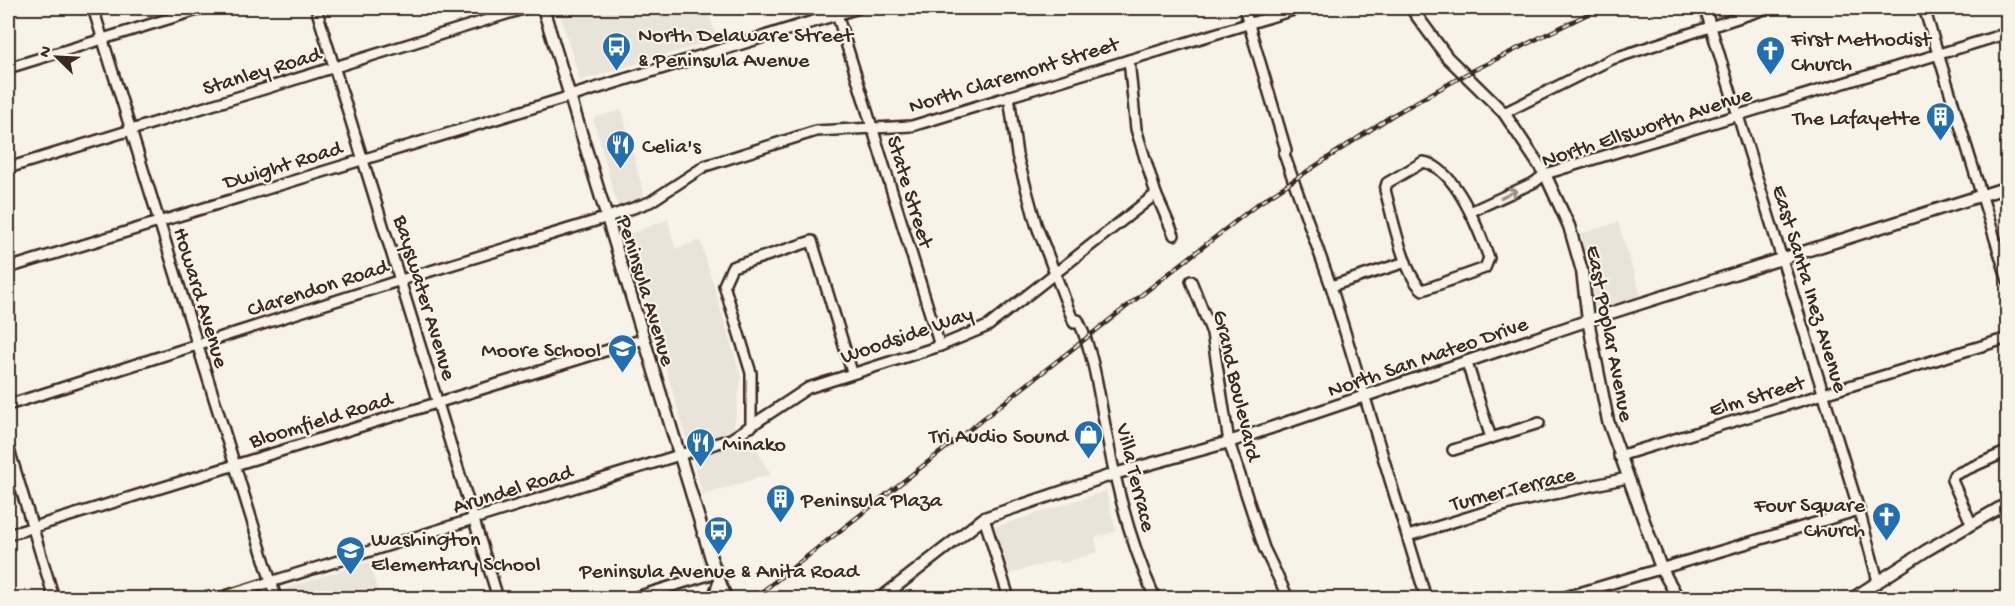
<svg xmlns="http://www.w3.org/2000/svg" width="2015" height="606" font-family="'Gochi Hand',sans-serif">
  <style>
    .built { fill: #e9e4d9 }
    .lines { fill: none; stroke-linecap: round; stroke-linejoin: round }
    .minor-casing { stroke: #3b2a1e; stroke-width: 14 }
    .major-casing { stroke: #3b2a1e; stroke-width: 15 }
    .minor { stroke: #f7f3e8; stroke-width: 9 }
    .major { stroke: #f7f3e8; stroke-width: 10 }
    .rail-casing { stroke: #3b2a1e; stroke-width: 4.5 }
    .rail { stroke: #f7f3e8; stroke-width: 2; stroke-dasharray: 7; stroke-linecap: butt }
    .oneway { stroke: #998e83 }
    .labels { text-anchor: middle; stroke-width: 4.5; stroke-linejoin: round; paint-order: stroke }
    .poi-label { font-size: 22px; fill: #3b2a1e; stroke: #f7f3e8; text-anchor: start }
    .street-label { font-size: 22px; fill: #3b2a1e; stroke: #f7f3e8 }
  </style>
  <rect width="100%" height="100%" fill="#f7f3e8"/>
  <filter id="ink" filterUnits="userSpaceOnUse"><feTurbulence type="fractalNoise" baseFrequency=".0167" numOctaves="2"/><feDisplacementMap in="SourceGraphic" scale="12" xChannelSelector="R" yChannelSelector="G"/><feConvolveMatrix kernelMatrix="1 2 1 2 8 2 1 2 1" color-interpolation-filters="sRGB"/></filter>
  <g filter="url(#ink)">
    <g class="built">
      <polygon points="558,8 707,8 717,39 580,81"/>
      <polygon points="622,110 648,211 622,222 593,118"/>
      <polygon points="668,219 675,249 700,240 741,377 734,427 752,437 764,464 771,474 703,495 627,235"/>
      <polygon points="1618,222 1641,296 1596,310 1580,234"/>
      <polygon points="1106,491 1116,531 1095,538 1098,552 1060,564 1058,560 1005,575 995,527"/>
      <polygon points="369,562 380,598 289,598 286,588"/>
    </g>
    <g class="lines">
      <defs>
        <g id="minor">
          <polyline points="93,8 276,598"/>
          <polyline points="316,8 498,598"/>
          <polyline points="1244,8 1286,150 1284,154 1331,286 1426,598"/>
          <polyline points="1705,8 1859,510 1878,581"/>
          <polyline points="1924,8 2008,281"/>
          <polyline points="837,14 940,346"/>
          <polyline points="1129,60 1136,129 1156,194 1174,235"/>
          <polyline points="8,68 204,8"/>
          <polyline points="1009,96 1017,155 1036,224 1074,323"/>
          <polyline points="1504,113 1612,59 1768,8"/>
          <path d="M1423,162C1455,167 1479,230 1489,258L1485,268L1423,290C1404,277 1392,214 1385,190L1387,183Z"/>
          <polyline points="8,168 526,8"/>
          <polyline points="1472,211 1535,182 1545,174 2008,33"/>
          <polyline points="8,268 568,97"/>
          <polyline points="1191,281 1212,333 1229,442 1264,548 1288,598"/>
          <polyline points="1331,286 1406,262"/>
          <path d="M1074,319L1078,320C1095,356 1099,397 1107,436C1117,491 1132,547 1155,598"/>
          <polyline points="1467,363 1491,438"/>
          <polyline points="8,405 401,280 605,218 650,202 705,166 816,131 912,126 1300,8"/>
          <polyline points="751,427 751,373 724,285 732,267 812,241 852,372"/>
          <polyline points="8,446 54,598"/>
          <polyline points="1453,450 1539,423"/>
          <polyline points="1619,456 2008,338"/>
          <polyline points="984,518 1009,598"/>
          <polyline points="1971,523 1952,480 1954,475 2008,451"/>
          <polyline points="8,535 644,339"/>
          <polyline points="1408,536 1513,503 1627,478"/>
          <polyline points="219,598 731,439 808,388 940,346 988,326 1156,194"/>
          <polyline points="633,598 715,573"/>
          <polyline points="1562,598 1859,510"/>
        </g>
        <g id="major">
          <polyline points="543,8 711,558 726,598"/>
          <polyline points="1411,8 1447,57 1504,113 1545,174 1569,226 1582,271 1588,320 1608,421 1661,568 1678,598"/>
          <polyline points="568,97 857,8"/>
          <polyline points="718,598 716,591 719,583"/>
          <polyline points="881,598 984,518 1114,474 1229,442 1595,318 2008,187"/>
          <polyline points="1853,598 1927,550 2008,503"/>
        </g>
      </defs>
      <use href="#minor" class="minor-casing"/>
      <use href="#major" class="major-casing"/>
      <use href="#minor" class="minor"/>
      <use href="#major" class="major"/>
      <defs>
        <polyline id="rail" points="754,598 1259,203 1393,115 1470,72 1600,8"/>
      </defs>
      <use href="#rail" class="rail-casing"/>
      <use href="#rail" class="rail"/>
    </g>
    <defs><path id="oneway-shaft" d="M-6 0H5M1.5-3L5.5 0L1.5 3" fill="none" stroke-width="1.6" stroke-linecap="round" stroke-linejoin="round" transform="scale(1.5)"/></defs>
    <use class="oneway" href="#oneway-shaft" transform="translate(1509 194) rotate(-25)"/>
  </g>
  <defs>
    <symbol id="bus-pin" viewBox="-11 -11 22 30"><path d="M0 17L-7.5 6A9.5 9.5 0 1 1 7.5 6Z" fill="#1f6fb2" stroke="#f7f3e8"/><path d="M-5-6H5V4H4V6H2V4H-2V6H-4V4H-5ZM-3.5-4V0h7V-4ZM-3.5 1.2v1.5H-2V1.2ZM2 1.2v1.5H3.5V1.2Z" fill="#fff"/></symbol>
    <symbol id="church-pin" viewBox="-11 -11 22 30"><path d="M0 17L-7.5 6A9.5 9.5 0 1 1 7.5 6Z" fill="#1f6fb2" stroke="#f7f3e8"/><path d="M-1.2-6h2.4v3.5h3.3v2.4h-3.3V6h-2.4V-.1h-3.3v-2.4h3.3Z" fill="#fff"/></symbol>
    <symbol id="building-pin" viewBox="-11 -11 22 30"><path d="M0 17L-7.5 6A9.5 9.5 0 1 1 7.5 6Z" fill="#1f6fb2" stroke="#f7f3e8"/><path d="M-4-6H4V6H1V3H-1V6H-4ZM-2.5-4.3h1.7v1.8h-1.7ZM.8-4.3h1.7v1.8H.8ZM-2.5-1h1.7V.8h-1.7ZM.8-1h1.7V.8H.8Z" fill="#fff"/></symbol>
    <symbol id="restaurant-pin" viewBox="-11 -11 22 30"><path d="M0 17L-7.5 6A9.5 9.5 0 1 1 7.5 6Z" fill="#1f6fb2" stroke="#f7f3e8"/><path d="M-5-6h1v4h1v-4h1v4h1v-4h1v5L-1.5 .5V6h-2V.5L-5-1ZM5-6V6H3V1.5H1.5Q1.5-4 5-6Z" fill="#fff"/></symbol>
    <symbol id="school-pin" viewBox="-11 -11 22 30"><path d="M0 17L-7.5 6A9.5 9.5 0 1 1 7.5 6Z" fill="#1f6fb2" stroke="#f7f3e8"/><path d="M0-5L7-2L0 1L-7-2ZM-4 1L0 2.5L4 1V4Q0 6-4 4Z" fill="#fff"/></symbol>
    <symbol id="shop-pin" viewBox="-11 -11 22 30"><path d="M0 17L-7.5 6A9.5 9.5 0 1 1 7.5 6Z" fill="#1f6fb2" stroke="#f7f3e8"/><path d="M-5-2.5h2.3a2.7 3.5 0 0 1 5.4 0H5L5.5 6h-11ZM-1.5-2.5h3a1.5 2.3 0 0 0-3 0Z" fill="#fff"/></symbol>
  </defs>
  <g fill-rule="evenodd">
    <use href="#bus-pin" x="600" y="30" width="33" height="45"/>
    <use href="#church-pin" x="1754" y="34" width="33" height="45"/>
    <use href="#building-pin" x="1924" y="100" width="33" height="45"/>
    <use href="#restaurant-pin" x="604" y="128" width="33" height="45"/>
    <use href="#school-pin" x="606" y="332" width="33" height="45"/>
    <use href="#shop-pin" x="1072" y="418" width="33" height="45"/>
    <use href="#restaurant-pin" x="684" y="426" width="33" height="45"/>
    <use href="#building-pin" x="764" y="482" width="33" height="45"/>
    <use href="#church-pin" x="1870" y="500" width="33" height="45"/>
    <use href="#bus-pin" x="702" y="514" width="33" height="45"/>
    <use href="#school-pin" x="334" y="534" width="33" height="45"/>
  </g>
  <g class="labels">
    <g class="poi-label">
      <text x="638" y="41">North Delaware Street<tspan x="638" dy="25">&amp; Peninsula Avenue</tspan></text>
      <text x="1791" y="45">First Methodist<tspan x="1791" dy="25">Church</tspan></text>
      <text x="1920" y="124" text-anchor="end">The Lafayette</text>
      <text x="642" y="152">Celia's</text>
      <text x="601" y="356" text-anchor="end">Moore School</text>
      <text x="1068" y="442" text-anchor="end">Tri Audio Sound</text>
      <text x="722" y="450">Minako</text>
      <text x="801" y="506">Peninsula Plaza</text>
      <text x="1865" y="511" text-anchor="end">Four Square<tspan x="1865" dy="25">Church</tspan></text>
      <text x="371" y="545">Washington<tspan x="371" dy="25">Elementary School</tspan></text>
      <text x="719" y="577" text-anchor="middle">Peninsula Avenue &amp; Anita Road</text>
    </g>
    <g class="street-label">
      <text transform="translate(261 69) rotate(-17)" y="8">Stanley Road</text>
      <text transform="translate(1013 73) rotate(-17)" y="8">North Claremont Street</text>
      <text transform="translate(1646 125) rotate(-18)" y="8">North Ellsworth Avenue</text>
      <text transform="translate(282 163) rotate(-17)" y="8">Dwight Road</text>
      <text transform="translate(912 191) rotate(73)" y="8">State Street</text>
      <text transform="translate(317 286) rotate(-18)" y="8">Clarendon Road</text>
      <text transform="translate(1812 288) rotate(73)" y="8">East Santa Inez Avenue</text>
      <text transform="translate(648 290) rotate(73)" y="8">Peninsula Avenue</text>
      <text transform="translate(203 297) rotate(73)" y="8">Howard Avenue</text>
      <text transform="translate(427 297) rotate(73)" y="8">Bayswater Avenue</text>
      <text transform="translate(906 333) rotate(-19)" y="8">Woodside Way</text>
      <text transform="translate(1612 333) rotate(79)" y="8">East Poplar Avenue</text>
      <text transform="translate(1427 355) rotate(-19)" y="8">North San Mateo Drive</text>
      <text transform="translate(1239 385) rotate(77)" y="8">Grand Boulevard</text>
      <text transform="translate(1756 394) rotate(-17)" y="8">Elm Street</text>
      <text transform="translate(320 418) rotate(-17)" y="8">Bloomfield Road</text>
      <text transform="translate(1138 477) rotate(76)" y="8">Villa Terrace</text>
      <text transform="translate(512 487) rotate(-17)" y="8">Arundel Road</text>
      <text transform="translate(1512 487) rotate(-14)" y="8">Turner Terrace</text>
    </g>
  </g>
  <rect width="2015" height="606" fill="none" stroke="#f7f3e8" stroke-width="30"/>
  <rect x="15" y="15" width="1985" height="576" fill="none" stroke="#3b2a1e" stroke-width="2" filter="url(#ink)"/>
  <g transform="translate(57 57) rotate(294)" stroke="#f7f3e8" stroke-width="4.5" paint-order="stroke">
  <path d="M0-4.5L10 22L0 15L-10 22Z" fill="#3b2a1e"/>
  <text y="-9" font-size="16" font-weight="bold" text-anchor="middle" fill="#3b2a1e">N</text>
  </g>
</svg>
